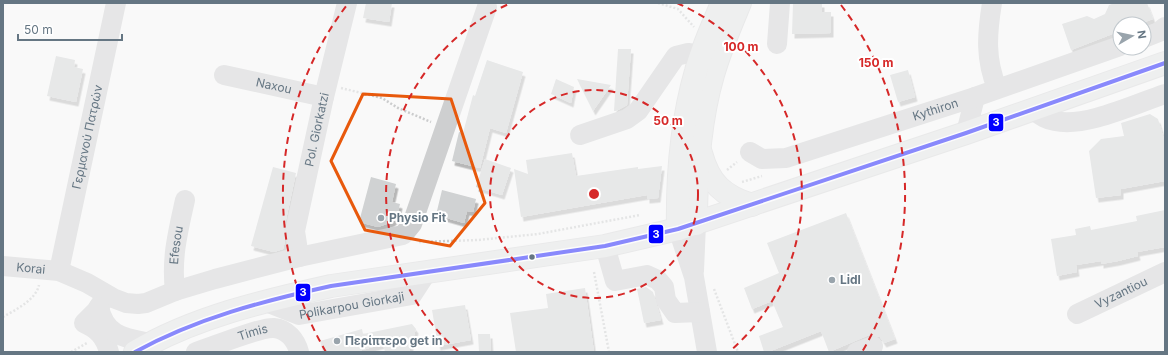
<svg xmlns="http://www.w3.org/2000/svg" width="1168" height="355" font-family="Inter,sans-serif">
  <style>
    .building { fill: #d0d2d3; filter: url(#shadow) }
    .lines { fill: none; stroke-linecap: round; stroke-linejoin: round }
    .major-casing { stroke: #d5d6d7; stroke-width: 24 }
    .path { stroke: #cbcccd; stroke-width: 2.5; stroke-dasharray: 2 2; stroke-linecap: butt }
    .minor { stroke: #cecfd0; stroke-width: 20 }
    .major { stroke: #e1e2e2; stroke-width: 22 }
    .bus-1-casing { stroke: #fff; stroke-width: 7 }
    .bus-1 { stroke: #0100ff; stroke-width: 4 }
    .marked { fill: none; stroke: #e8590c; stroke-width: 3; stroke-linejoin: round }
    .ring { fill: none; stroke: #d62828; stroke-width: 2; stroke-dasharray: 7 5 }
    .poi-dot { fill: #99a4ac; stroke: #fff; stroke-width: 1.5 }
    .bus-dot { fill: #657683; stroke: #fff; stroke-width: 1.5 }
    .labels { text-anchor: middle; stroke-width: 4; stroke-linejoin: round; paint-order: stroke }
    .street-label { font-size: 12px; fill: #657683; stroke: #fff }
    .poi-label { font-size: 12px; font-weight: bold; fill: #657683; stroke: #fff; text-anchor: start }
    .centre { fill: #d62828; stroke: #fff; stroke-width: 2 }
    .ring-label { font-size: 12px; text-anchor: middle; font-weight: bold; fill: #d62828; stroke: #fff; stroke-width: 4; stroke-linejoin: round; paint-order: stroke }
    .line-badge { stroke: #fff; stroke-width: 1.5 }
    .badge-label { font-size: 11px; text-anchor: middle; font-weight: bold; fill: #fff }
  </style>
  <defs>
    <filter id="shadow"><feDropShadow dx="2.5" dy="4.5" stdDeviation="0" flood-color="#0004"/></filter>
  </defs>
  <rect width="100%" height="100%" fill="#f9f9f9"/>
  <g class="building">
    <polygon points="366,3 392,3 389,22 363,18"/>
    <polygon points="793,3 822,3 822,12 831,12 831,33 792,34"/>
    <polygon points="1115,3 1147,3 1153,19 1139,24 1120,24 1120,31 1071,50 1062,24 1087,16 1094,19 1105,14 1109,5"/>
    <polygon points="618,49 631,49 627,105 616,111 614,111"/>
    <polygon points="56,56 75,60 74,67 83,69 76,102 47,96"/>
    <polygon points="487,60 523,72 506,133 490,128 480,168 452,161 459,132 463,133 473,95 475,96"/>
    <polygon points="908,70 915,97 898,102 890,75"/>
    <polygon points="556,79 574,87 571,103 551,94"/>
    <polygon points="577,79 611,85 593,111"/>
    <polygon points="1150,114 1158,119 1165,143 1165,181 1121,189 1121,195 1096,198 1089,151 1101,139 1124,136 1121,123"/>
    <polygon points="572,153 576,176 638,167 638,169 662,166 658,198 647,199 647,195 521,217 514,169 528,174 526,160"/>
    <polygon points="485,159 511,168 502,195 476,187"/>
    <polygon points="273,167 296,173 284,229 285,241 283,249 274,252 251,246"/>
    <polygon points="371,177 396,184 392,202 400,204 397,217 392,222 378,227 359,222"/>
    <polygon points="442,190 476,199 473,212 467,211 464,223 436,215"/>
    <polygon points="1165,210 1165,247 1137,252 1138,256 1118,261 1101,264 1101,261 1076,265 1077,272 1057,276 1051,239 1076,235 1075,229 1090,226 1091,230 1137,221 1136,216"/>
    <polygon points="846,213 895,339 884,343 880,337 869,335 829,352 821,331 768,352 764,352 759,336 783,327 772,301 752,309 744,288 779,273 767,243"/>
    <polygon points="646,287 653,292 661,320 644,323 637,289"/>
    <polygon points="585,288 594,352 516,352 510,313 548,308 546,294"/>
    <polygon points="465,305 471,340 438,346 432,310"/>
    <polygon points="412,324 416,329 409,352 385,352 383,344 355,352 323,352 320,341 362,329 363,334"/>
    <polygon points="478,334 490,334 491,352 479,352"/>
  </g>
  <g class="lines">
    <defs>
      <g id="major">
        <path d="M701,153C709,183 723,196 752,205"/>
        <path d="M696,224C696,174 699,123 713,75C720,50 730,27 740,3"/>
        <path d="M678,229C677,176 681,123 696,71C702,48 713,25 722,3"/>
        <path d="M135,352C194,317 264,301 331,286L605,246L678,229L966,133L1165,63"/>
      </g>
    </defs>
    <use href="#major" class="major-casing"/>
    <g class="path">
      <polyline points="658,3 678,9 694,27"/>
      <polyline points="341,88 382,98 398,108 431,122"/>
      <polyline points="727,170 737,162"/>
      <polyline points="742,182 762,176"/>
      <polyline points="419,242 478,240 538,234 640,215"/>
      <polyline points="594,272 609,352"/>
      <polyline points="714,289 738,352"/>
      <path d="M3,317C15,310 36,300 39,285"/>
      <polyline points="71,352 87,343"/>
    </g>
    <g class="minor">
      <path d="M992,3C987,34 985,59 997,88"/>
      <polyline points="1144,38 1159,32 1165,27"/>
      <polyline points="777,44 780,3"/>
      <path id="s1" d="M224,75L324,97"/>
      <path d="M1033,110C1040,115 1046,120 1055,121C1085,128 1135,104 1165,94"/>
      <polyline points="966,133 975,97"/>
      <polyline points="580,135 627,119 638,111 676,56 688,53 701,55"/>
      <path id="s2" d="M750,152L762,159L786,158L975,97L1120,46"/>
      <polyline points="678,229 694,277 707,352"/>
      <polyline points="605,246 615,281 647,275 658,280 664,287 666,300 675,313 700,312"/>
      <path id="s3" d="M299,257L295,231L324,97L347,3"/>
      <path id="s4" d="M3,266L59,271L87,283L113,298L126,303L138,304L146,303L175,291L215,279L299,257L403,235L412,224L487,7"/>
      <path id="s5" d="M59,271L116,3"/>
      <polyline points="694,271 696,224"/>
      <path id="s6" d="M175,291C171,258 178,232 185,200"/>
      <path d="M104,299L96,311L84,323C98,329 105,337 109,352"/>
      <path id="s7" d="M266,302L299,315L412,295L427,272"/>
      <path d="M99,307C105,336 125,338 150,343L149,352"/>
      <path id="s8" d="M1077,314L1165,272"/>
      <path id="s9" d="M196,352C212,347 260,327 274,328C287,329 296,340 299,352"/>
      <polyline points="857,352 873,346"/>
    </g>
    <use href="#major" class="major"/>
    <defs>
      <path id="bus-1" d="M135,352C197,318 263,301 331,286L605,246L678,229L966,133L1165,63"/>
    </defs>
    <use href="#bus-1" class="bus-1-casing"/>
    <use href="#bus-1" class="bus-1"/>
  </g>
  <path d="M0 0H1168V355H0ZM363,94L451,99L485,203L450,246L365,230L331,161Z" fill="#f9f9f9" fill-opacity=".55" fill-rule="evenodd"/>
  <path class="marked" d="M363,94L451,99L485,203L450,246L365,230L331,161Z"/>
  <g class="ring">
    <circle cx="594" cy="194" r="104"/>
    <path d="M458 351A208 208 0 0 1 511 3M677 3A208 208 0 0 1 730 351"/>
    <path d="M326 352A311 311 0 0 1 347 5M841 5A311 311 0 0 1 862 352"/>
  </g>
  <g class="poi-dot">
    <circle cx="381" cy="218" r="4"/>
    <circle cx="832" cy="280" r="4"/>
    <circle cx="337" cy="341" r="4"/>
  </g>
  <circle class="bus-dot" cx="532" cy="257" r="3.5"/>
  <g class="labels">
    <g class="street-label">
      <text dy="4" stroke="none"><textPath href="#s1" startOffset="51">Naxou</textPath></text>
      <text dy="4" stroke="none"><textPath href="#s2" startOffset="195">Kythiron</textPath></text>
      <text dy="4" stroke="none"><textPath href="#s3" startOffset="130">Pol. Giorkatzi</textPath></text>
      <text dy="4" stroke="none"><textPath href="#s5" startOffset="137">Γερμανού Πατρών</textPath></text>
      <text dy="4" stroke="none"><textPath href="#s6" startOffset="46">Efesou</textPath></text>
      <text dy="4" stroke="none"><textPath href="#s4" startOffset="28">Korai</textPath></text>
      <text dy="4" stroke="none"><textPath href="#s8" startOffset="49">Vyzantiou</textPath></text>
      <text dy="4" stroke="none"><textPath href="#s7" startOffset="89">Polikarpou Giorkaji</textPath></text>
      <text dy="4" stroke="none"><textPath href="#s9" startOffset="60">Timis</textPath></text>
    </g>
    <g class="poi-label">
      <text x="389" y="222">Physio Fit</text>
      <text x="840" y="284">Lidl</text>
      <text x="345" y="345">Περίπτερο get in</text>
    </g>
  </g>
  <circle cx="594" cy="194" r="6" class="centre"/>
  <g class="ring-label">
    <text x="741" y="51">100 m</text>
    <text x="876" y="67">150 m</text>
    <text x="668" y="125">50 m</text>
  </g>
  <g class="line-badge">
    <rect x="988" y="113" width="16" height="19" rx="4" fill="#0100ff"/>
    <rect x="648" y="224" width="16" height="20" rx="4" fill="#0100ff"/>
    <rect x="295" y="283" width="16" height="19" rx="4" fill="#0100ff"/>
  </g>
  <g class="badge-label">
    <text x="996" y="126">3</text>
    <text x="656" y="238">3</text>
    <text x="303" y="296">3</text>
  </g>
  <rect width="1168" height="355" fill="none" stroke="#657683" stroke-width="8"/>
  <g transform="translate(1132 36) rotate(81)"><circle r="19" fill="#ffffff" stroke="#c1c8cd"/>
  <path d="M0-3L7 15L0 10L-7 15Z" fill="#99a4ac"/>
  <text y="-6" font-size="11" font-weight="bold" text-anchor="middle" fill="#657683">N</text>
  </g>
  <path d="M18 34v6h104v-6" fill="none" stroke="#657683" stroke-width="2"/>
  <text x="24" y="34" font-size="12" fill="#657683" stroke="#ffffff" stroke-width="3" paint-order="stroke">50 m</text>
</svg>
